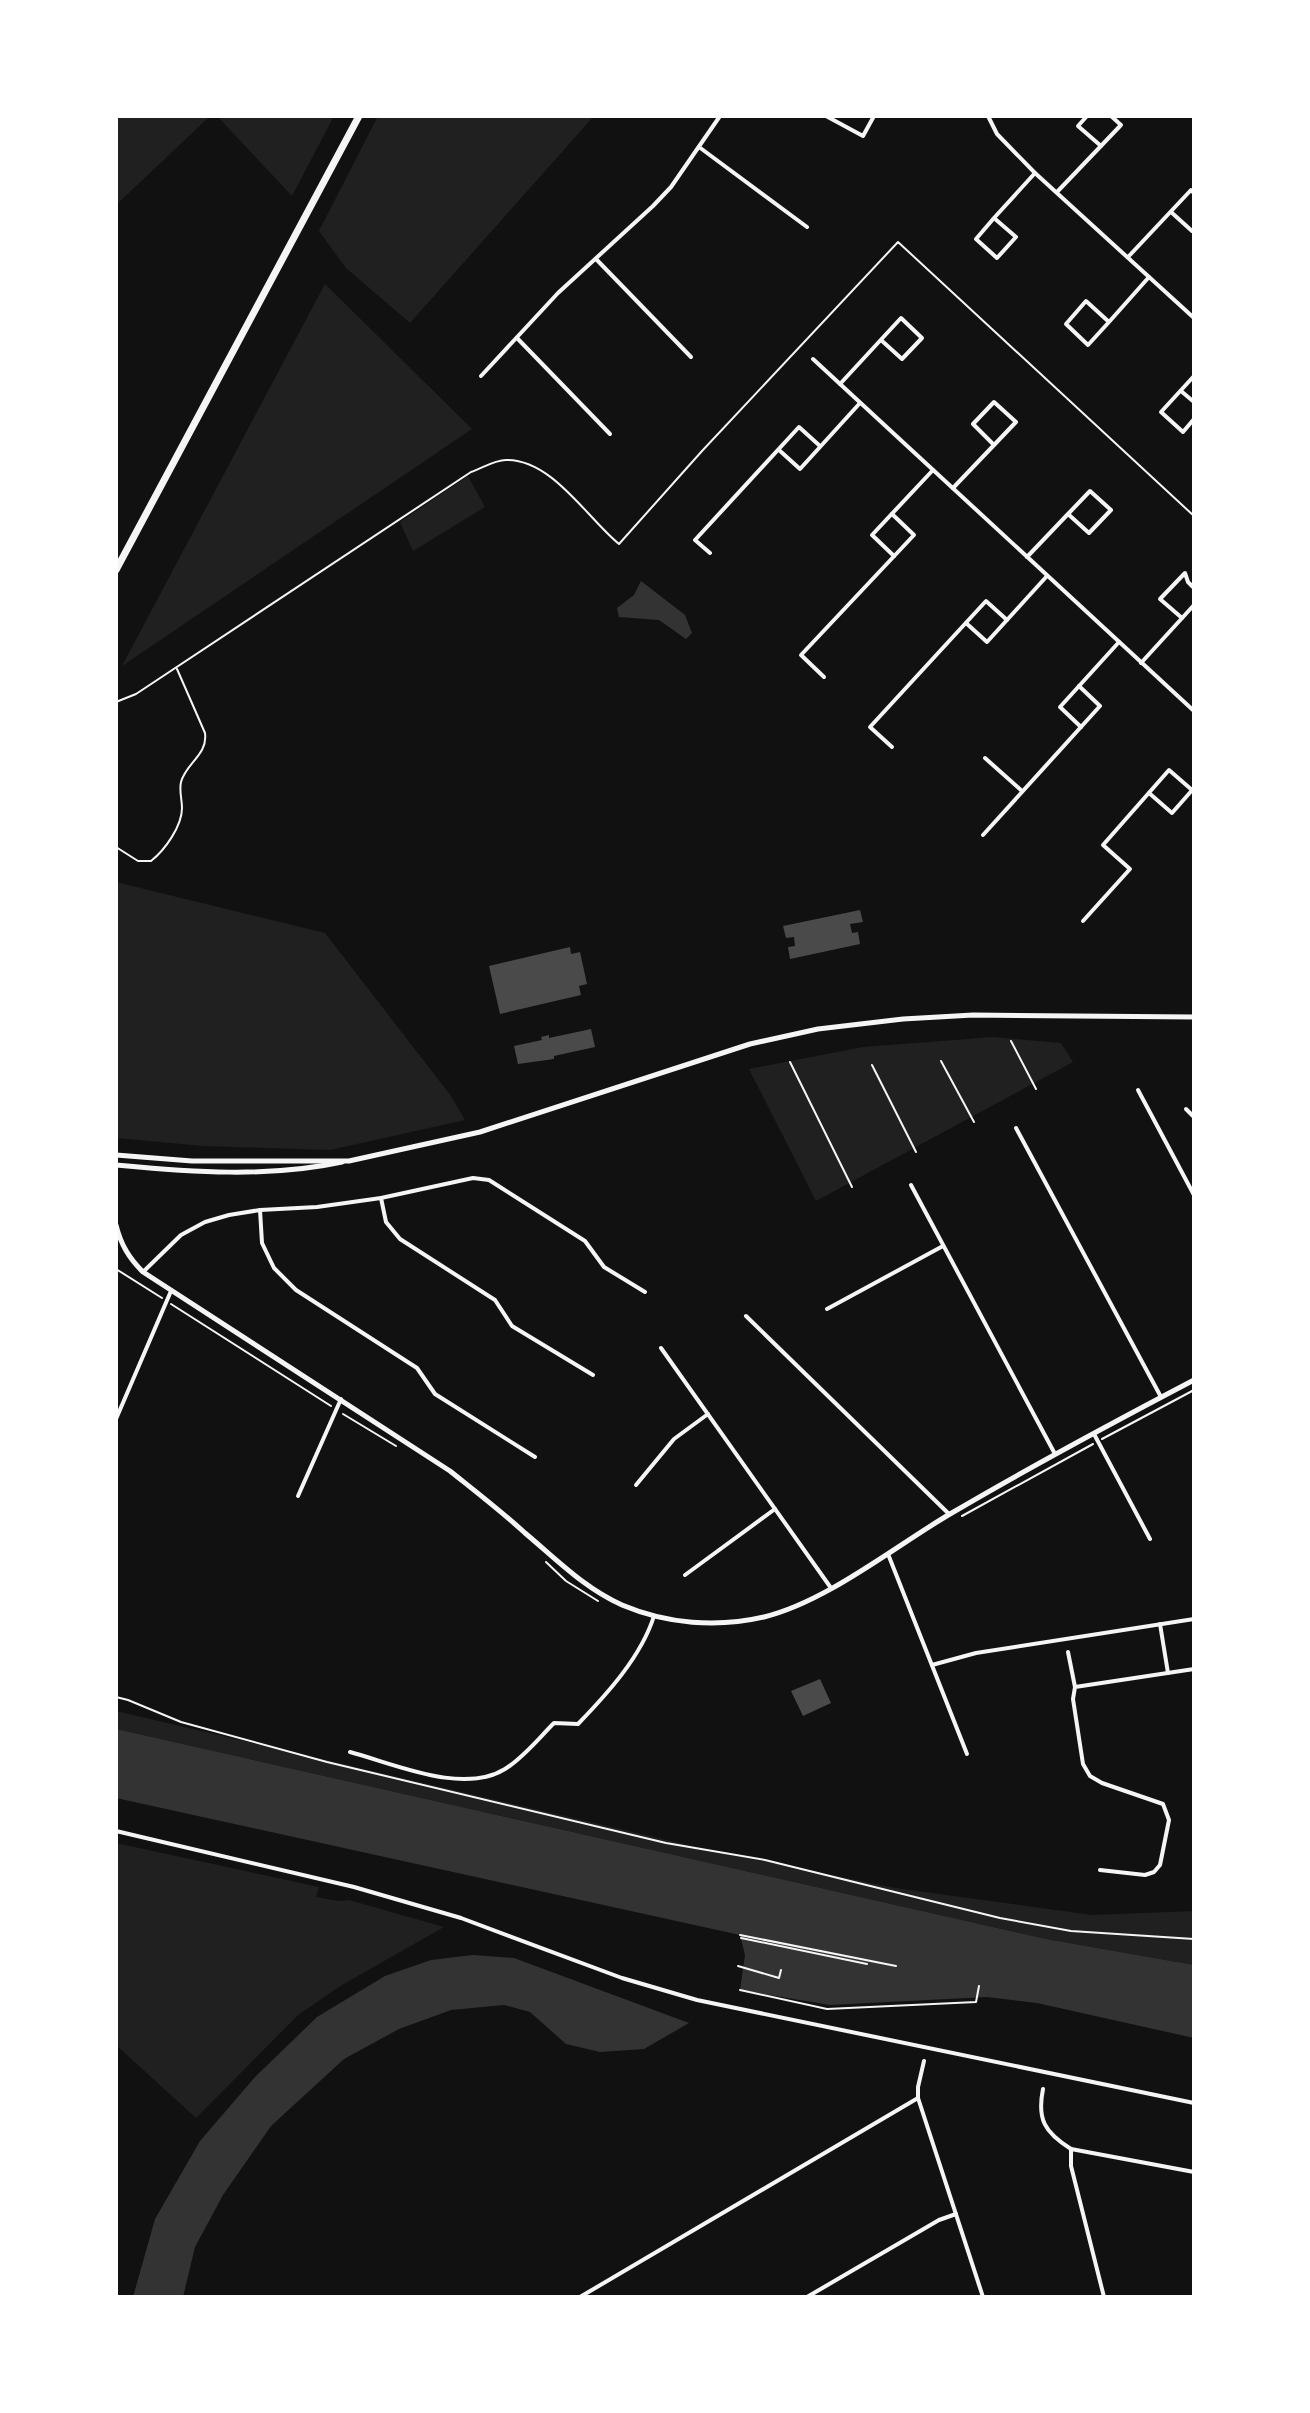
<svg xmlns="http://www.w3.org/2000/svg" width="1310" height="2413" font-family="'Libre Baskerville',serif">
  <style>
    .green { fill: #202020 }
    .water { fill: #333 }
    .building { fill: #4a4a4a }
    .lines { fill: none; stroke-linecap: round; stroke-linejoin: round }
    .path { stroke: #f5f5f5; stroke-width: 2 }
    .minor { stroke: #f5f5f5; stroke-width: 4 }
    .tertiary { stroke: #f5f5f5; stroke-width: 5 }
    .primary { stroke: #f5f5f5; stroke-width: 7 }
  </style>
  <rect width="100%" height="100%" fill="#111"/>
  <g class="green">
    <polygon points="116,116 207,116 208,118 116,205"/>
    <polygon points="217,116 334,116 292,196"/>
    <polygon points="378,116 594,116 410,323 346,268 319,231"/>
    <polygon points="325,284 472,429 122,666"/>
    <polygon points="468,476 485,507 413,551 400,522"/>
    <polygon points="116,882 325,933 451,1096 465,1120 330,1150 204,1146 116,1138"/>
    <polygon points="993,1037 1061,1043 1073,1062 816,1201 749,1069 863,1047"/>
    <polygon points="116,1711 701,1848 895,1888 1092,1915 1194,1911 1194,1965 1046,1939 116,1729"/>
    <polygon points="116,1843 319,1887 316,1897 338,1901 349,1900 444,1927 342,1985 298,2015 196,2118 116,2045"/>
  </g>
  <g class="water">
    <polygon points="641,581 685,615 692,633 686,639 659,620 619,617 617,608 634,595"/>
    <polygon points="116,1729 1046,1939 1194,1965 1194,2038 1037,2003 987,1997 830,2005 740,1990 745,1955 740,1935 116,1798"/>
    <polygon points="473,1955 514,1958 689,2023 644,2049 600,2052 566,2044 530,2012 504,2005 451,2010 399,2029 344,2059 271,2126 223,2195 195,2247 183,2297 133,2297 155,2219 200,2141 255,2077 317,2017 385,1976 431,1960"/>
  </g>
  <g class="building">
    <polygon points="860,910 863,922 850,924 852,933 858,932 860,944 790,959 788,947 795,946 794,937 786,938 783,926"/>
    <polygon points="570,947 571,954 580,952 587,984 579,986 581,995 500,1014 489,966"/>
    <polygon points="591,1029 595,1047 554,1056 554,1059 518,1064 514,1046 542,1040 541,1037 549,1035 549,1038"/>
    <polygon points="820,1679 831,1703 803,1716 791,1691"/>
  </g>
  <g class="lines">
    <g class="path">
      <path d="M116,702L136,694L471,472C482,468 495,460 506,460C552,459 587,518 619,544L702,451L898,242L1194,516"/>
      <path d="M116,847L138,861H151C165,850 182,826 182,808C182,799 179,791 181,782C186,763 208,755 205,733L177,669"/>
      <polyline points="1011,1041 1036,1089"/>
      <polyline points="941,1061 974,1122"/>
      <polyline points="790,1062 852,1187"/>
      <polyline points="872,1065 916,1152"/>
      <polyline points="116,1269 162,1298"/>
      <polyline points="171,1304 331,1406"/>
      <polyline points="343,1414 396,1446"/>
      <polyline points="1102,1439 1194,1390"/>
      <polyline points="962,1516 1093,1444"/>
      <polyline points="546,1562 566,1581 598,1601"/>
      <polyline points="116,1697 128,1700 181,1722 327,1762 666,1843 765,1860 1000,1918 1071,1931 1194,1939"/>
      <polyline points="740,1935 896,1966"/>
      <polyline points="741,1938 867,1964"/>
      <polyline points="738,1966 779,1978 781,1970"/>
      <polyline points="740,1990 827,2009 976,2002 979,1986"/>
    </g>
    <g class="minor">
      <polyline points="826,116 863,136 874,116"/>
      <polyline points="988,116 997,134 1035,173 1194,318"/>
      <polyline points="1087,116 1078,126 1101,146"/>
      <polyline points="699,147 807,227"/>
      <polyline points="1057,192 1121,125 1111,116"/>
      <polyline points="1171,212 1192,231 1194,229"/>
      <polyline points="994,218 976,239 997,258 1016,237 994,218 1035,173"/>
      <polyline points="1128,257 1191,190 1194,193"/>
      <polyline points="596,259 691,357"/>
      <polyline points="1109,322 1088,345 1066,324 1086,301 1109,322 1149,277"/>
      <polyline points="517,338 610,434"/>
      <polyline points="813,359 1194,711"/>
      <polyline points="481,376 558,293 653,206 671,187 720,116"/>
      <polyline points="1194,376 1161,412 1183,432 1194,419"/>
      <polyline points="840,384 901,318 922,338 902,359 881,340"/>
      <polyline points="1181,391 1194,402"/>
      <polyline points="779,450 800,469 860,403"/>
      <polyline points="953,488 1016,422 994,402 973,424 994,445"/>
      <polyline points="710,553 695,540 799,427 820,446"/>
      <polyline points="894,556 872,535 933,470"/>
      <polyline points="1027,557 1068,514 1089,533 1111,510 1090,491 1068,514"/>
      <polyline points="1182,618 1160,599 1185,573 1188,582 1194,588"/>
      <polyline points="966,623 987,642 1047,576"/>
      <polyline points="1141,663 1194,605"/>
      <polyline points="824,677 801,655 914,535 892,514"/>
      <polyline points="1081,727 1060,707 1119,642"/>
      <polyline points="892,747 870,727 986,601 1007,620"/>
      <polyline points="985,758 1022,791"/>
      <polyline points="1149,793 1172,813 1194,788"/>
      <polyline points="983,835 1100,706 1079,686"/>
      <polyline points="1083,921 1130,869 1103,845 1169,770 1192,790"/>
      <polyline points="1138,1090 1194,1195"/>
      <polyline points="1186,1109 1194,1117"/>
      <polyline points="1016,1128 1161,1397"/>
      <polyline points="911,1185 1055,1454"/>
      <polyline points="381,1198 386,1222 400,1239 495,1300 512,1326 593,1375"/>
      <polyline points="260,1210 262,1243 274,1268 296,1290 417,1368 435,1394 535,1457"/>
      <polyline points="143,1272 181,1235 205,1222 229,1215 260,1210 317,1207 381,1198 473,1178 489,1180 585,1241 604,1267 645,1292"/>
      <polyline points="827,1309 943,1246"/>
      <polyline points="746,1316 949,1514"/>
      <polyline points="661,1348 831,1588"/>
      <polyline points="116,1419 171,1291"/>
      <polyline points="1094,1434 1150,1539"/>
      <polyline points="636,1485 674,1439 708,1414"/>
      <polyline points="298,1496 341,1399"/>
      <polyline points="888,1554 967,1754"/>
      <polyline points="685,1575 775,1509"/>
      <polyline points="1160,1624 1168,1673"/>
      <polyline points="1068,1652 1075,1687"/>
      <polyline points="932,1665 976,1653 1194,1619"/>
      <path d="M350,1752C395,1764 463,1795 505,1769C523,1758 539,1738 554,1723L578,1724C607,1694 641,1657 654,1616"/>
      <polyline points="116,1831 354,1887 461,1918 622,1978 697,2000 1194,2103"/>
      <polyline points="1100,1870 1145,1875 1154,1872 1160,1865 1169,1820 1163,1804 1102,1783 1090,1776 1083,1764 1073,1699 1075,1687 1194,1669"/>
      <polyline points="924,2061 918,2087 918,2098 983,2297"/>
      <path d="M1043,2089C1037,2119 1044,2132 1071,2149V2166L1104,2297"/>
      <polyline points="1071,2149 1194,2172"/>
      <polyline points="580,2297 918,2098"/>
      <polyline points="807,2297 939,2220 956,2214"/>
    </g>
    <g class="tertiary">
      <polyline points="116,1155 192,1161 349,1161 480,1132 750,1044 818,1029 903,1019 973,1015 1194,1017"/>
      <path d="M116,1165C190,1172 269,1178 342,1162"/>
      <path d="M116,1225C121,1245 129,1258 143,1272L450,1471C475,1491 501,1511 525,1533C556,1559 584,1588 622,1605C667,1624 717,1628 764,1617C826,1602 894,1547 950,1514C1030,1467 1112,1423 1194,1380"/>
    </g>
    <polyline class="primary" points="116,570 359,116"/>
  </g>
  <rect width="1310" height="2413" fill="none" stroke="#ffffff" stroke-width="236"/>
</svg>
